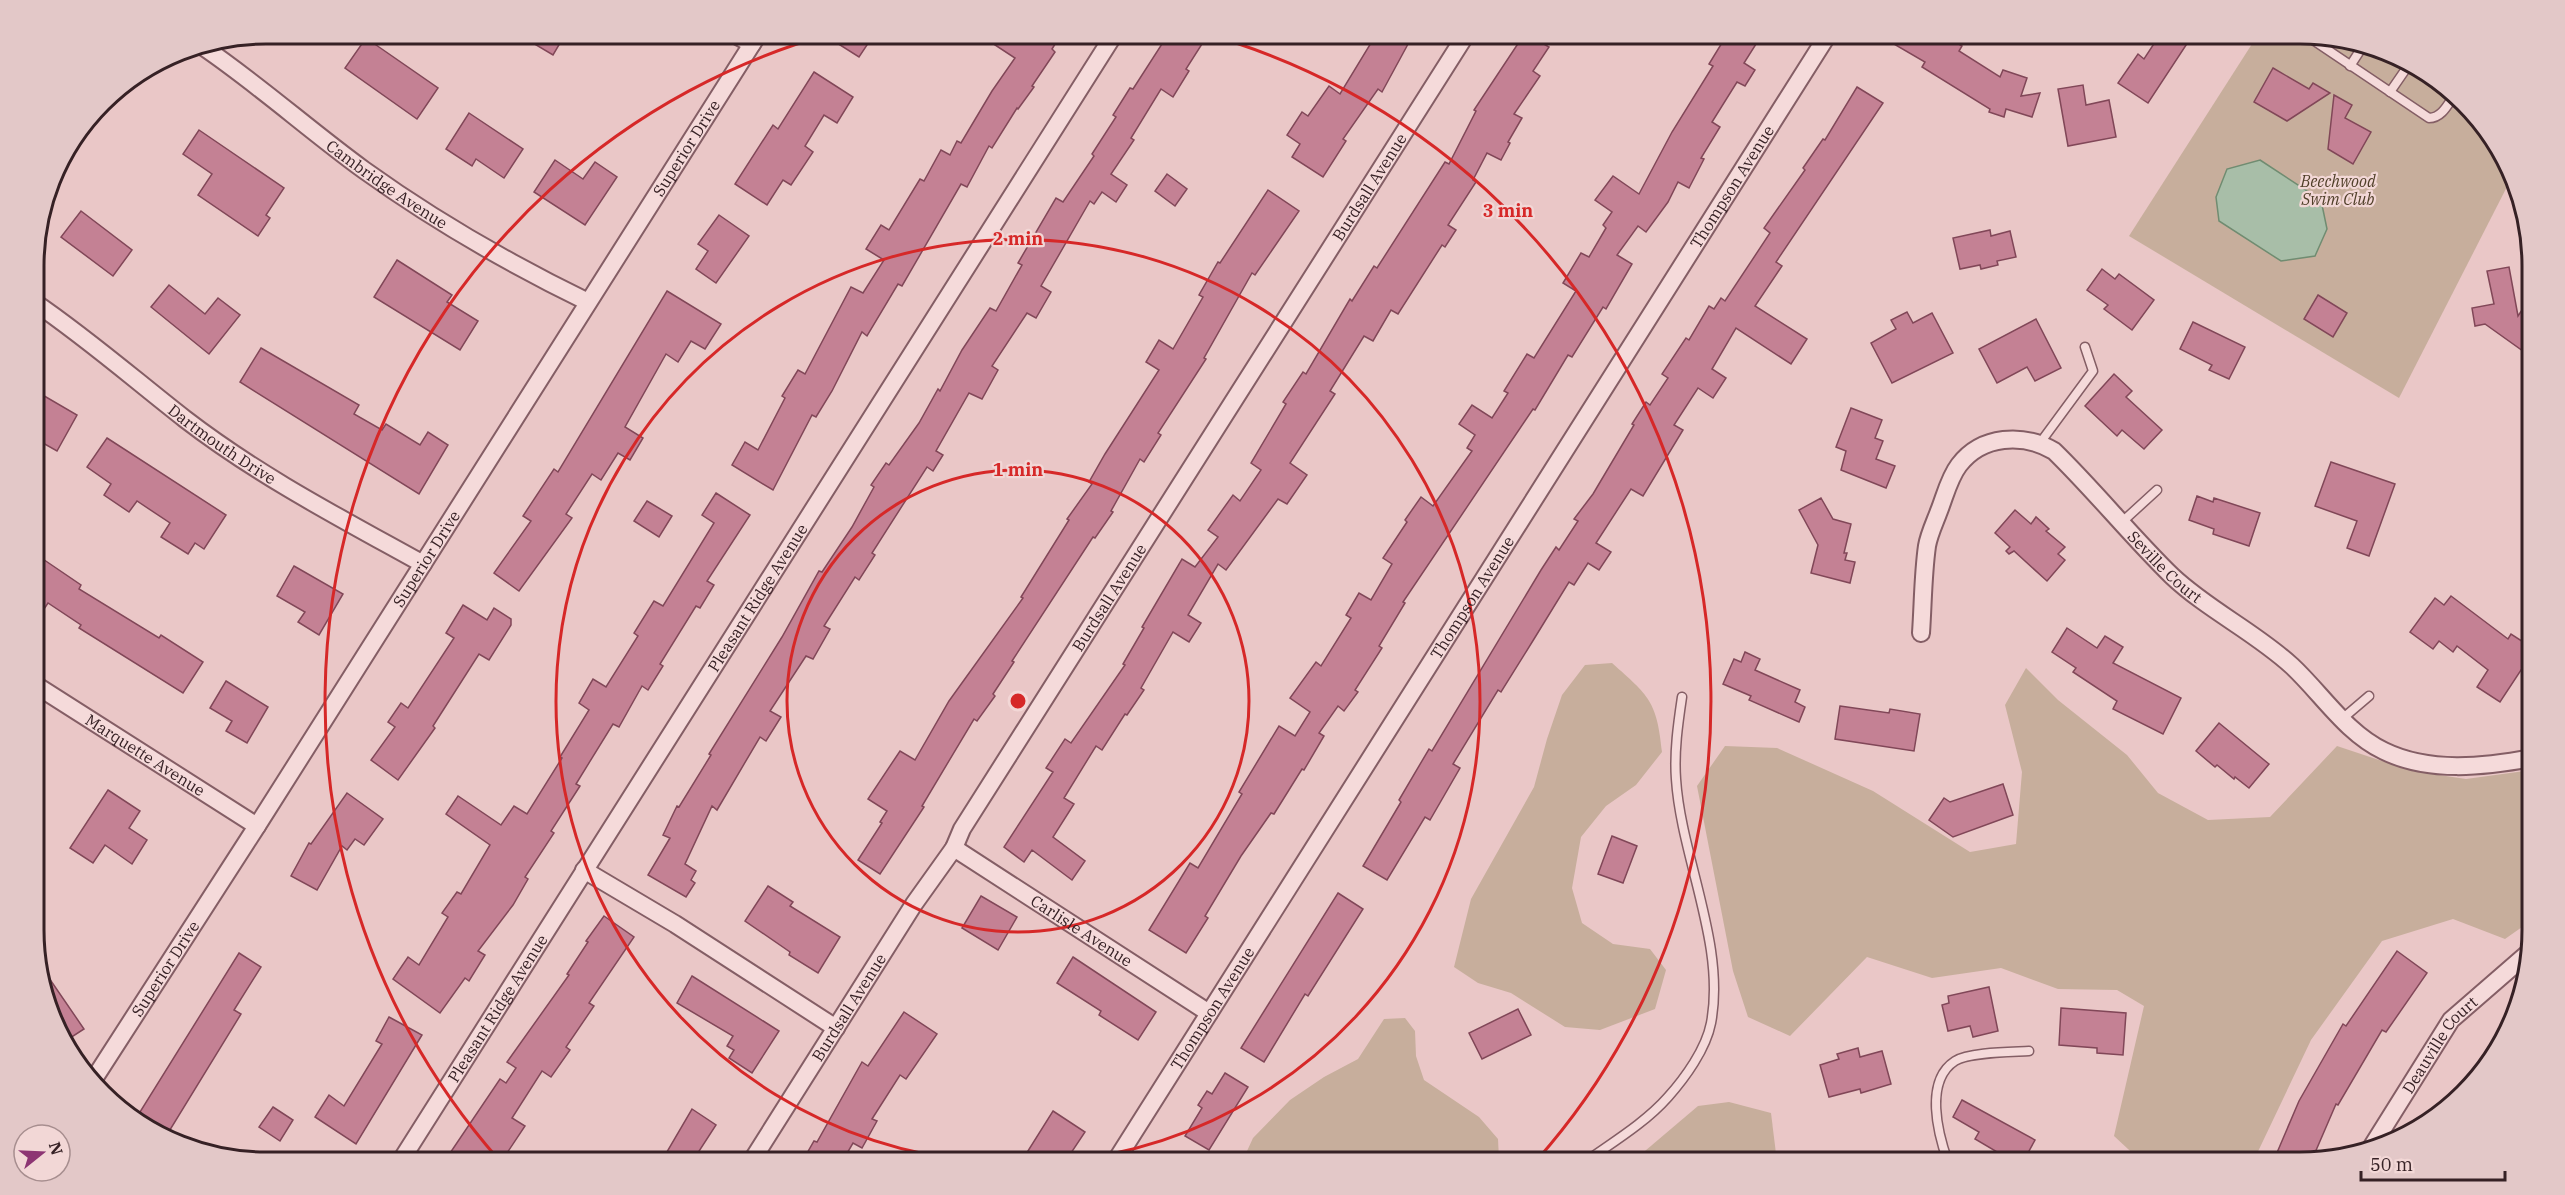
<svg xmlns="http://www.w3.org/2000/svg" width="2565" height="1195" font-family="'IBM Plex Serif',serif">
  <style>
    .green { fill: #c7ae9c }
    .water { fill: #a8bea8; stroke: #708c71; stroke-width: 1.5 }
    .building { fill: #c48194; stroke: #814758; stroke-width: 1.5 }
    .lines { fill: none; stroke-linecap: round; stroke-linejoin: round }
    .lane-casing { stroke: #845e65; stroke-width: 11 }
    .street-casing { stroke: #845e65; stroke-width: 20 }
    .lane { stroke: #f5dada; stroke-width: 8 }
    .street { stroke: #f5dada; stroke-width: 16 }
    .ring { fill: none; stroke: #d62828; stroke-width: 3 }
    .labels { text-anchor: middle; stroke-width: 4.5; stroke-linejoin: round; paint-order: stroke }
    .street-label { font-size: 16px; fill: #362125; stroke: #f2d7d6 }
    .park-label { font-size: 16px; font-style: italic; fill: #503f29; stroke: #f2d7d6 }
    .rim { fill: none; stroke: #362125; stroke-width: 3 }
    .centre { fill: #d62828; stroke: #f2d7d6; stroke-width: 3 }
    .ring-label { font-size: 18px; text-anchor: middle; font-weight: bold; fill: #d62828; stroke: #f2d7d6; stroke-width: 4.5; stroke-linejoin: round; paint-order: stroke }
  </style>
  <rect width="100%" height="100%" fill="#eac7c7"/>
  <g class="green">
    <polygon points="2259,33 2300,33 2389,51 2441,81 2484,124 2513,175 2399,398 2129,236"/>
    <path d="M1612,663C1649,696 1657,701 1662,752L1636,785L1606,806L1581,837L1572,888L1582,923L1613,944L1650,949L1666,970L1655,1009L1600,1030L1565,1027L1511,993L1478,983L1454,967L1471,899L1534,787L1547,739L1562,695L1585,665Z"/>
    <polygon points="2026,668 2058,700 2127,755 2158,793 2208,820 2270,817 2337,746 2412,771 2466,779 2532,770 2532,920 2505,939 2453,919 2382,941 2311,1040 2253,1162 2142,1162 2114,1136 2144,1006 2117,990 2058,989 2001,968 1932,978 1867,957 1790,1036 1748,1017 1733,971 1697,786 1725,746 1777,748 1873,791 1970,852 2016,844 2022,772 2005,705"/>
    <polygon points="1405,1018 1415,1031 1416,1056 1424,1080 1479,1117 1498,1139 1499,1159 1496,1162 1242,1162 1253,1138 1290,1100 1324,1077 1358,1059 1384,1019"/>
    <polygon points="1729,1102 1771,1113 1777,1162 1632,1162 1698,1106"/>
  </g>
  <polygon class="water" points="2260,160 2321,200 2327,229 2315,256 2281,261 2219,221 2216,197 2227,169"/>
  <g class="building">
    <polygon points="516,33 566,33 553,55"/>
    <polygon points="821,33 875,33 859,57"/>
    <polygon points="999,33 1062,33 1052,49 1055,52 1032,86 1034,87 1018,109 1017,108 992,148 989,146 967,187 961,184 902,286 898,284 867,336 862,332 832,391 816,417 812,415 773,490 732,465 745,442 758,450 785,398 782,396 798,370 805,374 851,287 863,293 884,260 866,249 881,225 889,230 920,179 924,181 941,150 950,155 957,141 961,143 992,91 1015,58 992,43"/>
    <polygon points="1145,33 1209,33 1186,69 1189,71 1173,97 1161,89 1131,138 1134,140 1111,174 1127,185 1116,202 1102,192 1094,204 1090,201 1041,286 1051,292 1036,318 1027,313 992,366 998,370 982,399 969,393 936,451 943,455 933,471 927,467 872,553 875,555 859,580 855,577 824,626 830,629 813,659 806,656 770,711 781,717 766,741 760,737 717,810 712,806 685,864 696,871 691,880 695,883 686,897 648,875 670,838 663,835 677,806 679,807 711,755 709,754 782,637 819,571 822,572 852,527 874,487 871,485 886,463 889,465 919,423 938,389 940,391 962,350 990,308 996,311 1022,265 1018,263 1056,198 1063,202 1094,156 1092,154 1116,117 1113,115 1130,88 1133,89 1162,44"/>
    <polygon points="1377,33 1414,33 1382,92 1378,89 1343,139 1346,141 1323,177 1292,157 1300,144 1287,135 1302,112 1308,116 1329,86 1340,94"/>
    <polygon points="1525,33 1549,47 1533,71 1540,76 1514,114 1522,118 1508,142 1510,143 1501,160 1487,153 1473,180 1476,182 1448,225 1456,230 1445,247 1442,245 1398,314 1391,310 1373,341 1364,336 1330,391 1335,394 1290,463 1307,475 1287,504 1278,499 1226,570 1218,564 1188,615 1201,623 1189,642 1173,632 1141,688 1144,690 1127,715 1125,714 1102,750 1096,746 1064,798 1074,804 1053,837 1085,861 1072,880 1032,850 1024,862 1004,847 1053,772 1046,768 1065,739 1071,743 1125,665 1123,664 1144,628 1142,627 1182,559 1195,567 1218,537 1208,530 1233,495 1240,501 1261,470 1251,463 1286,404 1283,402 1303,372 1306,374 1350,299 1352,301 1374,266 1377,268 1445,162 1449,164 1476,111 1474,110"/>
    <polygon points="1728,33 1763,33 1744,63 1755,70 1745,86 1737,82 1712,122 1720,127 1701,158 1704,159 1689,188 1678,182 1668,202 1646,232 1638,226 1617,255 1632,264 1606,309 1603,307 1572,357 1568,355 1535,410 1533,409 1403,602 1405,603 1379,646 1382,648 1355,690 1358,692 1344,711 1338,706 1319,733 1324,736 1304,770 1302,769 1274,814 1271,813 1241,856 1205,916 1208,918 1186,953 1149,930 1190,863 1198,868 1242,794 1239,792 1279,726 1295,736 1310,712 1290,698 1316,662 1321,666 1351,618 1346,615 1359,593 1371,600 1392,564 1383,558 1407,522 1405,520 1421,497 1433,506 1472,451 1467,448 1475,435 1459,424 1472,405 1492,418 1508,393 1504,391 1527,354 1534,358 1576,291 1563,283 1581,253 1589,257 1606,228 1603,225 1612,212 1595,200 1613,176 1639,194 1672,132 1713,66 1709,64"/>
    <polygon points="1875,33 1941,33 1962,46 1959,51 2000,77 2003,70 2027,78 2021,96 2040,93 2032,117 2006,109 2004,117 1989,112 1990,109 1922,67 1925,62"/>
    <polygon points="2161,33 2194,33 2148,103 2118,83 2138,54 2144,59"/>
    <polygon points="366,38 438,88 417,119 345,68"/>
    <polygon points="2273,68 2309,89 2313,83 2330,93 2287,121 2254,102"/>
    <polygon points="814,72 853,97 837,123 824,115 805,146 813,152 791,185 783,180 767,205 735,184 773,125 778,129"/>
    <polygon points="2083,85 2086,105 2109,100 2116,137 2068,146 2058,89"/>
    <polygon points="1857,87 1883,103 1776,262 1782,266 1755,306 1807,339 1791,364 1736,328 1712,369 1726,378 1713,398 1698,388 1674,425 1683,430 1643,496 1631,489 1596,543 1611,552 1599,570 1588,563 1574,585 1569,582 1534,639 1501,692 1498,690 1453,764 1460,768 1430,820 1425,817 1387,880 1363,866 1401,802 1399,800 1429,749 1432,751 1541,570 1556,547 1559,550 1578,521 1574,519 1593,494 1634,425 1632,424 1646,402 1650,405 1668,378 1662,374 1686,338 1689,340 1709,306 1714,309 1721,298 1725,301 1770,233 1764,228 1805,170 1803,168 1823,139 1825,140"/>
    <polygon points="2334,95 2352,105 2345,118 2371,132 2353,164 2328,149"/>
    <polygon points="469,113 523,149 504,178 476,159 472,166 446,149"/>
    <polygon points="199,130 284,188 266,215 270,218 258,236 198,195 212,174 183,154"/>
    <polygon points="555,160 583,179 595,162 617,177 585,225 534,192"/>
    <polygon points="1167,174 1187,189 1175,206 1155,191"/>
    <polygon points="1268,190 1299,211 1255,275 1252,273 1204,358 1206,359 1158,433 1161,435 1144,462 1140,459 1111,511 1113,512 1095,538 1093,537 1012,661 1014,662 993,694 995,696 977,721 974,719 922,806 924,807 880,874 858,860 882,823 880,822 887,811 868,799 900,751 915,760 949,701 1023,598 1021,597 1069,520 1067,519 1092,484 1089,482 1105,454 1159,370 1146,362 1159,340 1173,349 1203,297 1199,295 1218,262 1220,263"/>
    <polygon points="81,211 132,250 113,276 61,237"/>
    <polygon points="719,215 749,236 716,283 696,269 708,251 698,244"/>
    <polygon points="1990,230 1991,236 2010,231 2016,257 1997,261 1998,265 1981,269 1980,265 1960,269 1953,238"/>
    <polygon points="397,260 452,295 447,302 478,321 460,350 374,297"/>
    <polygon points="2509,267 2518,316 2530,298 2530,356 2485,324 2475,326 2472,308 2494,304 2487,271"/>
    <polygon points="2102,269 2115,279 2119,274 2154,300 2132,330 2104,309 2108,305 2087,290"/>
    <polygon points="169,285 205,314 218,298 240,315 209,354 151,307"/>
    <polygon points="667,291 721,324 705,349 691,341 678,362 666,354 625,427 643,438 630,460 618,453 601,480 592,474 566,514 572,518 519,591 494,573 531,521 523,516 554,469 558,472"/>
    <polygon points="2318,295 2347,313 2333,337 2304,319"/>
    <polygon points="1907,312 1913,323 1932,313 1953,353 1892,383 1871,343 1896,329 1891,320"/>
    <polygon points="2036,319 2061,368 2035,381 2027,367 1997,383 1979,349"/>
    <polygon points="2193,322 2245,347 2229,379 2209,370 2212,365 2180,349"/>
    <polygon points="261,348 359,405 354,414 382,430 386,424 420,445 428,432 448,445 419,494 240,382"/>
    <polygon points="2114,374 2132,391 2126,397 2162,430 2144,449 2122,430 2117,436 2085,406"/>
    <polygon points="34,390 77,415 57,451 34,438"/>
    <polygon points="1851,408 1882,420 1875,438 1883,441 1876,459 1895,466 1886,488 1841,470 1846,451 1836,447"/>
    <polygon points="107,438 226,515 204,549 195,543 188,554 161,537 170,523 137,501 129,512 104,495 111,484 87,467"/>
    <polygon points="2331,462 2395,484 2369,556 2347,548 2357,521 2315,506"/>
    <polygon points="716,493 750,515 707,581 714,585 700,608 696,606 660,664 663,666 648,690 642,686 619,727 613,724 576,784 580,786 551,831 554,833 525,877 528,879 513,905 478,951 485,955 469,981 465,978 440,1013 393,979 408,957 419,965 448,917 442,913 457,892 461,894 490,845 446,814 458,796 501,825 514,806 527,814 562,758 560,757 589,710 579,703 593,679 606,687 638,636 634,633 654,601 663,606 714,523 702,515"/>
    <polygon points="2197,496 2213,502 2214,498 2260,513 2249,546 2213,534 2214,529 2189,520"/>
    <polygon points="1821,498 1833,519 1851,524 1844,553 1847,553 1845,560 1855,562 1850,583 1811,573 1818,545 1799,510"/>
    <polygon points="647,501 672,516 659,537 634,521"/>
    <polygon points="2015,510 2031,524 2036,517 2049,529 2046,531 2065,547 2058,554 2065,560 2047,581 2014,551 2009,554 2006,551 2010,547 1995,533"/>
    <polygon points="34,553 81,585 79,589 159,638 161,635 203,662 183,693 79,628 81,625 48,603 34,624"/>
    <polygon points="294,566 343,594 319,635 298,622 305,612 277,596"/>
    <polygon points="2451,596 2508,639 2511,634 2531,647 2531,676 2521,670 2500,702 2477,687 2488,670 2457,646 2453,652 2439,641 2433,649 2410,632 2435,598 2444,605"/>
    <polygon points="463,605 487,620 494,608 511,619 511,625 489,660 479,654 433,726 435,728 398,780 371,760 395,727 388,722 401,703 408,708 454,638 446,633"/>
    <polygon points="2067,628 2097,648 2105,636 2123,647 2113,663 2181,698 2163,734 2113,709 2117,701 2073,672 2076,668 2052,652"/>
    <polygon points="1745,652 1760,659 1755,670 1800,690 1795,702 1805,707 1799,722 1749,700 1751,696 1723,684 1734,659 1741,662"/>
    <polygon points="226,681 268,707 247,743 226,731 232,721 210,708"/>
    <polygon points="1840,706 1889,713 1890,709 1920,714 1914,751 1835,739"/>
    <polygon points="2219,723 2269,764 2249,788 2235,777 2234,779 2217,765 2215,767 2196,751"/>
    <polygon points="2003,784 2013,815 1953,837 1929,820 1944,798 1950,802"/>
    <polygon points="108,790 140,811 129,828 147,840 132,864 105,845 93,863 70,848"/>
    <polygon points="347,793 383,819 364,845 355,839 347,850 342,846 317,890 291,876 309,843 311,844"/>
    <polygon points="1612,836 1637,846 1623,883 1598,874"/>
    <polygon points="768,886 793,902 790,906 840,937 818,973 789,955 790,952 745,921"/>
    <polygon points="1338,893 1363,909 1308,996 1305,994 1264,1062 1241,1048"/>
    <polygon points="981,896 1017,917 998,950 962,928"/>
    <polygon points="604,916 634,937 589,1003 594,1006 566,1047 570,1050 551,1077 542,1071 512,1118 525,1126 501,1162 444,1162 500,1079 506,1083 516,1068 507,1062 569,975 567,974 588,942 586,941"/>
    <polygon points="2397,951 2427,973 2386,1032 2382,1030 2338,1105 2336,1104 2311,1162 2273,1162 2299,1101 2343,1024 2346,1026"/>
    <polygon points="239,953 261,967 234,1010 241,1014 165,1138 135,1120"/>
    <polygon points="1073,957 1156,1012 1138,1040 1099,1015 1101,1011 1057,983"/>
    <polygon points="38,962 84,1029 64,1042 51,1018 36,963"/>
    <polygon points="692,976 779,1031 752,1073 729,1058 734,1050 727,1046 733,1036 677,1003"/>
    <polygon points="1989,987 1998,1031 1973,1037 1970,1026 1948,1031 1942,1005 1949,1003 1948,996"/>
    <polygon points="2061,1008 2126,1013 2123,1055 2097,1053 2097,1048 2059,1045"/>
    <polygon points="1518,1009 1531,1035 1482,1059 1469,1033"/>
    <polygon points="904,1012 937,1034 906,1079 900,1075 872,1119 877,1121 862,1148 853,1143 842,1162 802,1162 814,1141 817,1142 862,1062 868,1066"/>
    <polygon points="389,1017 422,1035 356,1144 315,1117 329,1095 344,1106 382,1044 376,1041"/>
    <polygon points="1858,1048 1860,1057 1882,1051 1891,1084 1861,1093 1860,1089 1829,1097 1820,1065 1839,1059 1837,1054"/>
    <polygon points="1225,1073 1248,1087 1209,1150 1185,1136 1202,1108 1198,1105 1207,1091 1212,1094"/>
    <polygon points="1962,1100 2035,1140 2023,1162 2014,1162 1975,1139 1979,1132 1953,1117"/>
    <polygon points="273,1107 293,1120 280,1141 259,1127"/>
    <polygon points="692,1109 716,1125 692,1162 661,1162"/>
    <polygon points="1053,1111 1085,1132 1065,1162 1021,1162"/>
  </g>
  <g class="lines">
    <defs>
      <g id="lane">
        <path d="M2304,34L2429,118C2442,118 2448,104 2455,94"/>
        <polyline points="2350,66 2363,46"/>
        <polyline points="2390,92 2410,63"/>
        <polyline points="2040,443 2093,371 2085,347"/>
        <polyline points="2122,522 2157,490"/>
        <polyline points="2342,719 2369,696"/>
        <path d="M1585,1162C1613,1142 1645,1123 1668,1097C1685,1078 1706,1049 1711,1023C1726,945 1681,857 1676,779C1674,752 1678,724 1682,697"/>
        <path d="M1948,1162C1938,1134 1924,1081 1955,1061C1969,1052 2011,1052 2029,1051"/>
      </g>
      <g id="street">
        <polyline points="732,33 752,44"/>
        <path id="s1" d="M202,46C258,84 309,130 364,170C435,221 510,264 588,302"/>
        <path id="s2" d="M34,302C87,338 135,380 185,419C259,476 342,519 423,564"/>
        <path id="s3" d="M1921,633C1923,604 1923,574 1927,546C1929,534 1935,522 1939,511C1945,496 1949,478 1959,465C1982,435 2023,433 2054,451C2095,491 2131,536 2172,576C2208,610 2255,632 2292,666C2322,694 2346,733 2384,751C2429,773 2484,767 2532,758"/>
        <path id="s4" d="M34,684L257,826"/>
        <path id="s5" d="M954,848L1209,1013"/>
        <polyline points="584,870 675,924 836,1028"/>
        <path id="s6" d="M92,1082L257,826L759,33"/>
        <path id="s7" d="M2369,1151L2451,1020L2527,954"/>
        <path id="s8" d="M400,1162L1115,33"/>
        <path id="s9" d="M751,1162L914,904L954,848L962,829L1467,33"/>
        <path id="s10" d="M1115,1162L1829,33"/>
      </g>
    </defs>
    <use href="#lane" class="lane-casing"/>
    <use href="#street" class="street-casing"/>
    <use href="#lane" class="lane"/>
    <use href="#street" class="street"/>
  </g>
  <g class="ring">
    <circle cx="1018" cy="701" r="231"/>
    <path d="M982 1162A462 462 0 1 1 1054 1162"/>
    <path d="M499 1160A693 693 0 0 1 833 33M1203 33A693 693 0 0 1 1537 1160"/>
  </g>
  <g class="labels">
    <g class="street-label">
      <text dy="6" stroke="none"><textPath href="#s6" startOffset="1107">Superior Drive</textPath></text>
      <text dy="6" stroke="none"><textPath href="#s1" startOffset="231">Cambridge Avenue</textPath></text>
      <text dy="6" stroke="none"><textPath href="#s9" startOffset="1155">Burdsall Avenue</textPath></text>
      <text dy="6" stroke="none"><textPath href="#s10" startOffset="1154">Thompson Avenue</textPath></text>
      <text dy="6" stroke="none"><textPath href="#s2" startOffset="236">Dartmouth Drive</textPath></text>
      <text dy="6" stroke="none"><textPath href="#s6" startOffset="621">Superior Drive</textPath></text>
      <text dy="6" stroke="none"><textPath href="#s3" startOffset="440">Seville Court</textPath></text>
      <text dy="6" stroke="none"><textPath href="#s8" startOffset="668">Pleasant Ridge Avenue</textPath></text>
      <text dy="6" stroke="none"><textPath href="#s9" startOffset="669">Burdsall Avenue</textPath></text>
      <text dy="6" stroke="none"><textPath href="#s10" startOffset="668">Thompson Avenue</textPath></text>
      <text dy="6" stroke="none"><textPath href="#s4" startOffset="132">Marquette Avenue</textPath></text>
      <text dy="6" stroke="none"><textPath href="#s5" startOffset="152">Carlisle Avenue</textPath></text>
      <text dy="6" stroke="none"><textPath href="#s6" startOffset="135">Superior Drive</textPath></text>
      <text dy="6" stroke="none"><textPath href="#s8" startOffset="182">Pleasant Ridge Avenue</textPath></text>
      <text dy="6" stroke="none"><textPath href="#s9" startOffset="183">Burdsall Avenue</textPath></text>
      <text dy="6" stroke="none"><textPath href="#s10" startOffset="182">Thompson Avenue</textPath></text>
      <text dy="6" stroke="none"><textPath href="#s7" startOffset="128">Deauville Court</textPath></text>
    </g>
    <g class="park-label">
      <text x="2338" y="187">Beechwood<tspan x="2338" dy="18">Swim Club</tspan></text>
    </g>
  </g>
  <path d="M0 0H2565V1195H0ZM266 44H2300A222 222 0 0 1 2522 266V930A222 222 0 0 1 2300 1152H266A222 222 0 0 1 44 930V266A222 222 0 0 1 266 44Z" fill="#e3c8c8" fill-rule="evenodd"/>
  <path class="rim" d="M266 44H2300A222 222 0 0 1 2522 266V930A222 222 0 0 1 2300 1152H266A222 222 0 0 1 44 930V266A222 222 0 0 1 266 44Z"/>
  <circle cx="1018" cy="701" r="9" class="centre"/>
  <g class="ring-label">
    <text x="1508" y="217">3 min</text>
    <text x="1018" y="245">2 min</text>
    <text x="1018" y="476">1 min</text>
  </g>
  <g transform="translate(42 1153) rotate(72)"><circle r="28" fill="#f2d7d6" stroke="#a78e8f" stroke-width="1.5"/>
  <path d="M0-4.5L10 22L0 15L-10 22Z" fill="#8d3573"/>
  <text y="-9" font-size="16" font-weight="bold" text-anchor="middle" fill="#362125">N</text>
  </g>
  <path d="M2361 1171v9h144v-9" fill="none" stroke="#362125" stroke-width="3"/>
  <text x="2370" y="1171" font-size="18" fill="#362125" stroke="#f2d7d6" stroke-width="4.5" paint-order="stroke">50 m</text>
</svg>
